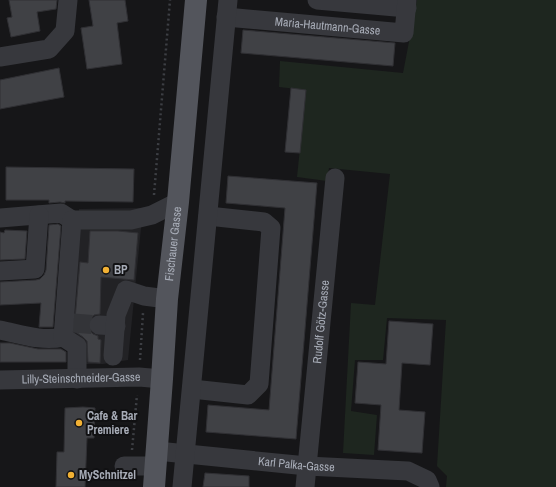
<svg xmlns="http://www.w3.org/2000/svg" width="556" height="487" font-family="'Archivo Narrow',sans-serif">
  <style>
    .built { fill: #222225 }
    .green { fill: #1e261f }
    .building { fill: #404145; stroke: #303034 }
    .lines { fill: none; stroke-linecap: round; stroke-linejoin: round }
    .minor-tunnel { stroke: #333438; stroke-width: 19; stroke-dasharray: 19 10; stroke-linecap: butt }
    .path { stroke: #3d3f44; stroke-width: 2.5; stroke-dasharray: 2 3; stroke-linecap: butt }
    .minor { stroke: #37383d; stroke-width: 19 }
    .major { stroke: #53555c; stroke-width: 22 }
    .poi-dot { fill: #f2b134; stroke: #111113; stroke-width: 1.5 }
    .labels { text-anchor: middle; stroke-width: 4; stroke-linejoin: round; paint-order: stroke }
    .street-label { font-size: 12px; fill: #a8adb8; stroke: #111113 }
    .poi-label { font-size: 12px; font-weight: bold; fill: #a8adb8; stroke: #111113; text-anchor: start }
  </style>
  <rect width="100%" height="100%" fill="#161618"/>
  <polygon class="built" points="143,208 128,360 103,364 82,364 83,339 70,330 79,209"/>
  <polygon class="green" points="417,0 556,0 556,487 446,487 447,476 437,466 446,320 387,318 383,360 355,360 351,411 377,415 374,455 343,453 351,303 375,305 390,174 329,168 327,181 297,177 306,90 279,87 280,61 403,73"/>
  <g class="building">
    <polygon points="9,0 57,0 56,9 37,12 40,31 11,37 7,18 12,17"/>
    <polygon points="89,0 125,0 128,21 117,23 122,64 87,69 81,28 93,26"/>
    <polygon points="243,30 395,43 393,66 241,53"/>
    <polygon points="59,68 64,97 0,109 0,80"/>
    <polygon points="291,88 306,90 300,153 285,152"/>
    <polygon points="6,167 134,169 133,202 65,201 65,203 60,202 49,203 49,200 6,200"/>
    <polygon points="228,176 317,183 296,439 206,432 208,405 269,410 285,208 226,203"/>
    <polygon points="58,224 61,226 53,327 39,327 41,303 0,305 0,282 36,280 40,279 44,275 46,270 49,225"/>
    <polygon points="5,230 27,231 25,259 0,260 0,232 4,233"/>
    <polygon points="90,231 118,231 138,233 134,280 101,277 100,314 94,315 90,319 88,325 89,330 93,334 98,336 98,339 101,340 100,363 88,362 87,341 83,337 74,331 80,262 88,263"/>
    <polygon points="389,321 433,324 430,365 402,363 399,410 425,412 422,453 378,450 381,405 355,403 358,362 386,364"/>
    <polygon points="0,343 10,343 38,349 61,349 66,352 66,362 0,362"/>
    <polygon points="83,407 95,408 94,438 87,438 85,487 56,487 57,452 64,452 65,408"/>
    <polygon points="205,473 249,476 249,487 203,487"/>
  </g>
  <g class="lines">
    <polyline class="minor-tunnel" points="73,323 99,325"/>
    <g class="path">
      <polyline points="154,195 170,0"/>
      <polyline points="140,360 143,313"/>
      <polyline points="132,450 137,395"/>
    </g>
    <g class="minor">
      <polyline points="317,0 407,8"/>
      <path id="s1" d="M226,17L404,33L407,0"/>
      <polyline points="0,57 49,49 65,31 68,0"/>
      <polyline points="0,218 61,213 72,220"/>
      <polyline points="0,271 35,269 39,215"/>
      <polyline points="99,325 116,326"/>
      <path d="M0,330C20,334 42,342 63,337"/>
      <polyline points="113,356 116,315 126,290 144,296 167,299"/>
      <polyline points="77,379 77,346 63,337 72,220 131,220 152,215 178,202"/>
      <path id="s2" d="M0,380L139,377L162,379"/>
      <polyline points="192,389 248,395 259,384 271,228 264,222 208,216"/>
      <path id="s3" d="M157,451L307,466L408,471L427,480L430,487"/>
      <polyline points="124,466 156,466"/>
      <polyline points="182,487 228,0"/>
      <path id="s4" d="M305,487L335,178"/>
    </g>
    <path class="major" id="s5" d="M154,487L162,379L167,299L178,202L196,0"/>
  </g>
  <g class="poi-dot">
    <circle cx="106" cy="270" r="4"/>
    <circle cx="79" cy="423" r="4"/>
    <circle cx="71" cy="475" r="4"/>
  </g>
  <g class="labels">
    <g class="street-label">
      <text dy="4" stroke="none"><textPath href="#s1" startOffset="102">Maria-Hautmann-Gasse</textPath></text>
      <text dy="4" stroke="none"><textPath href="#s5" startOffset="244">Fischauer Gasse</textPath></text>
      <text dy="4" stroke="none"><textPath href="#s4" startOffset="166">Rudolf Götz-Gasse</textPath></text>
      <text dy="4" stroke="none"><textPath href="#s2" startOffset="81">Lilly-Steinschneider-Gasse</textPath></text>
      <text dy="4" stroke="none"><textPath href="#s3" startOffset="140">Karl Palka-Gasse</textPath></text>
    </g>
    <g class="poi-label">
      <text x="114" y="274">BP</text>
      <text x="87" y="420">Cafe &amp; Bar<tspan x="87" dy="14">Premiere</tspan></text>
      <text x="79" y="479">MySchnitzel</text>
    </g>
  </g>
</svg>
